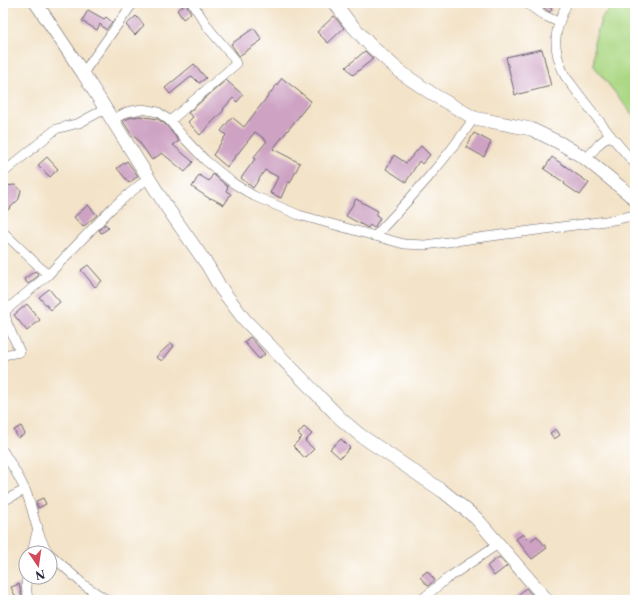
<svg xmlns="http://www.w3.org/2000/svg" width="638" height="603" font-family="'Libre Caslon Text',serif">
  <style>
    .green { fill: #acd884; stroke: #677d60 }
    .building { fill: #cda2c3 }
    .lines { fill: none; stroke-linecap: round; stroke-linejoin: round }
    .street-casing { stroke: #6b666c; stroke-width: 10 }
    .secondary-casing { stroke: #6b666c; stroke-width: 14 }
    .street { stroke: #fff; stroke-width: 9 }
    .secondary { stroke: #fff; stroke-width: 13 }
  </style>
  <rect width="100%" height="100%" fill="#fff"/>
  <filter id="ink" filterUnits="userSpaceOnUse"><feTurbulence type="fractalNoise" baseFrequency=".025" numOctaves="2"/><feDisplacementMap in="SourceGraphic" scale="8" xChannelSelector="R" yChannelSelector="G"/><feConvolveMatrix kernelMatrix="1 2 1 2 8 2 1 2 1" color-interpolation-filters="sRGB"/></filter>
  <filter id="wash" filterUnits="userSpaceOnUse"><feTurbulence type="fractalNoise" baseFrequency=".012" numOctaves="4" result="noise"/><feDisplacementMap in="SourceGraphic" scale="16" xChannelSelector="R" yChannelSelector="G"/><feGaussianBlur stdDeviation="0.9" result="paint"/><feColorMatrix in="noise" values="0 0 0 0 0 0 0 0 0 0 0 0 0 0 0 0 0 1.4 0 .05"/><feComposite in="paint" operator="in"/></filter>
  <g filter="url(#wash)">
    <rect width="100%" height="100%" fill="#f3e3c8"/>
    <polygon class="green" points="616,3 635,3 635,118 594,66 594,42 602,17"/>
    <g id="blocks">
      <g class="building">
        <polygon points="536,3 543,3 552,9 550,12"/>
        <polygon points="186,4 191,13 183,19 177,10"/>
        <polygon points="88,10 104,19 106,17 112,22 106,30 100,24 97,30 82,21"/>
        <polygon points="136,16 144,25 135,35 126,25"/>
        <polygon points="334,16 344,28 328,43 317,32"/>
        <polygon points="254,28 262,40 239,56 231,44"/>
        <polygon points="542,49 551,86 515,95 506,57"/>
        <polygon points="365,51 373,59 353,75 346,67"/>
        <polygon points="194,64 206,78 199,83 192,76 170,94 165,88"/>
        <polygon points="282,78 311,101 273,149 300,163 290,183 288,182 281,198 270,193 278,177 265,170 253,188 241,178 255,159 253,158 267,141 255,132 227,167 213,155 226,135 221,131 232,117 244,127"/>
        <polygon points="226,80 243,95 237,102 233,98 223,109 224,110 200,135 188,122 193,117 188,113"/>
        <polygon points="139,116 158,119 166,125 179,141 173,145 193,162 185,172 162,153 152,160 135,136 133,137 123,121 129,118"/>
        <polygon points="474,133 491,142 484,157 466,147"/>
        <polygon points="421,146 430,155 422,164 419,161 406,182 386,169 394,155 406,163"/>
        <polygon points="47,157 58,169 50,177 38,165"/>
        <polygon points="552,157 589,183 580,195 564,184 565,183 544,169"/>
        <polygon points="127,161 138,176 129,183 117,168"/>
        <polygon points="213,174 228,187 226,191 231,194 224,205 211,198 210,199 192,187 199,175 209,181"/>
        <polygon points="15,185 21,190 19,199 8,210 6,209 3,212 3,186"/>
        <polygon points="356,199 378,211 376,215 380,218 374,228 370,225 368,228 346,216"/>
        <polygon points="88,205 97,215 83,227 74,217"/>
        <polygon points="105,224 109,228 101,233 99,230"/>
        <polygon points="88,265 102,281 95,287 81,270"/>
        <polygon points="35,271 39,275 28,284 24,279"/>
        <polygon points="49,289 60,302 51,310 39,297"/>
        <polygon points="27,304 40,320 27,331 14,315"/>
        <polygon points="250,337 265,354 259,359 244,342"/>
        <polygon points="171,343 174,346 162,361 156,357"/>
        <polygon points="21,426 25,434 18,438 14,430"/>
        <polygon points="304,427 312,434 305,441 314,449 305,458 293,446 302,437 298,434"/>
        <polygon points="556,429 560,435 554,439 550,433"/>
        <polygon points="341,439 350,448 340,458 330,449"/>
        <polygon points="43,498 46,504 38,508 36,501"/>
        <polygon points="523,534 530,541 537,536 547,548 532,559 516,539"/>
        <polygon points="499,557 507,566 494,576 487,566"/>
        <polygon points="427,571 435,580 428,586 420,577"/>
        <polygon points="19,584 22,598 17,600 11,587"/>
        <polygon points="526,588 536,600 512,600"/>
      </g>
    </g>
  </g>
  <g filter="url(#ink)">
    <use href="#blocks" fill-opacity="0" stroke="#6b666c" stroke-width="1"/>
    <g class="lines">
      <defs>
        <g id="street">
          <polyline points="526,3 543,15 558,22"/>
          <path d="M567,3C554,31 551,47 565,76L610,135L635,164"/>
          <polyline points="83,73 133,3"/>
          <polyline points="112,120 127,112 142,109 158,112 170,121 185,139 205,160 233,183 254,196 299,215 404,244 425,245 613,220 635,215"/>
          <polyline points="170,121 236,64 233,57 210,30 192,3"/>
          <polyline points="586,159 600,143 610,135"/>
          <polyline points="3,173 56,129 79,123 105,109"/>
          <polyline points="3,232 48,275"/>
          <path d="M375,236C410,199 446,160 474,118"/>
          <polyline points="3,355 20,352 7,323 5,311 48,275 112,208 148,178"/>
          <path d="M3,451C11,464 20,478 26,492C34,511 36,536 49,553"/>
          <polyline points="3,501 25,490"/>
          <polyline points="32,553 38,527"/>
          <polyline points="50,554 84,585 107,600"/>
          <polyline points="27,577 26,584 28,600"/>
          <polyline points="421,600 445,580 498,544"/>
        </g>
        <g id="secondary">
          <polyline points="36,3 83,73 166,206 208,266 220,287 244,319 341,419 360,435 444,492 476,518 547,600"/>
          <polyline points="335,3 348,21 371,46 403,74 434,95 474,118 531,129 560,143 586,159 635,199"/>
        </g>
      </defs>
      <use href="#street" class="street-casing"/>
      <use href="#secondary" class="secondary-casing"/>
      <use href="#street" class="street"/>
      <use href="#secondary" class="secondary"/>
    </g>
  </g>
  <rect width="638" height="603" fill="none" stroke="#fff" stroke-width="16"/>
  <g transform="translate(38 565) rotate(167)"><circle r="19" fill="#ffffff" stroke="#a7a7b1"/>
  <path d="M0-3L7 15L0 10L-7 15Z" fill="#d1495b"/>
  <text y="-6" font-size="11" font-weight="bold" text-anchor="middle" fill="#22223b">N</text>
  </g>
</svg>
